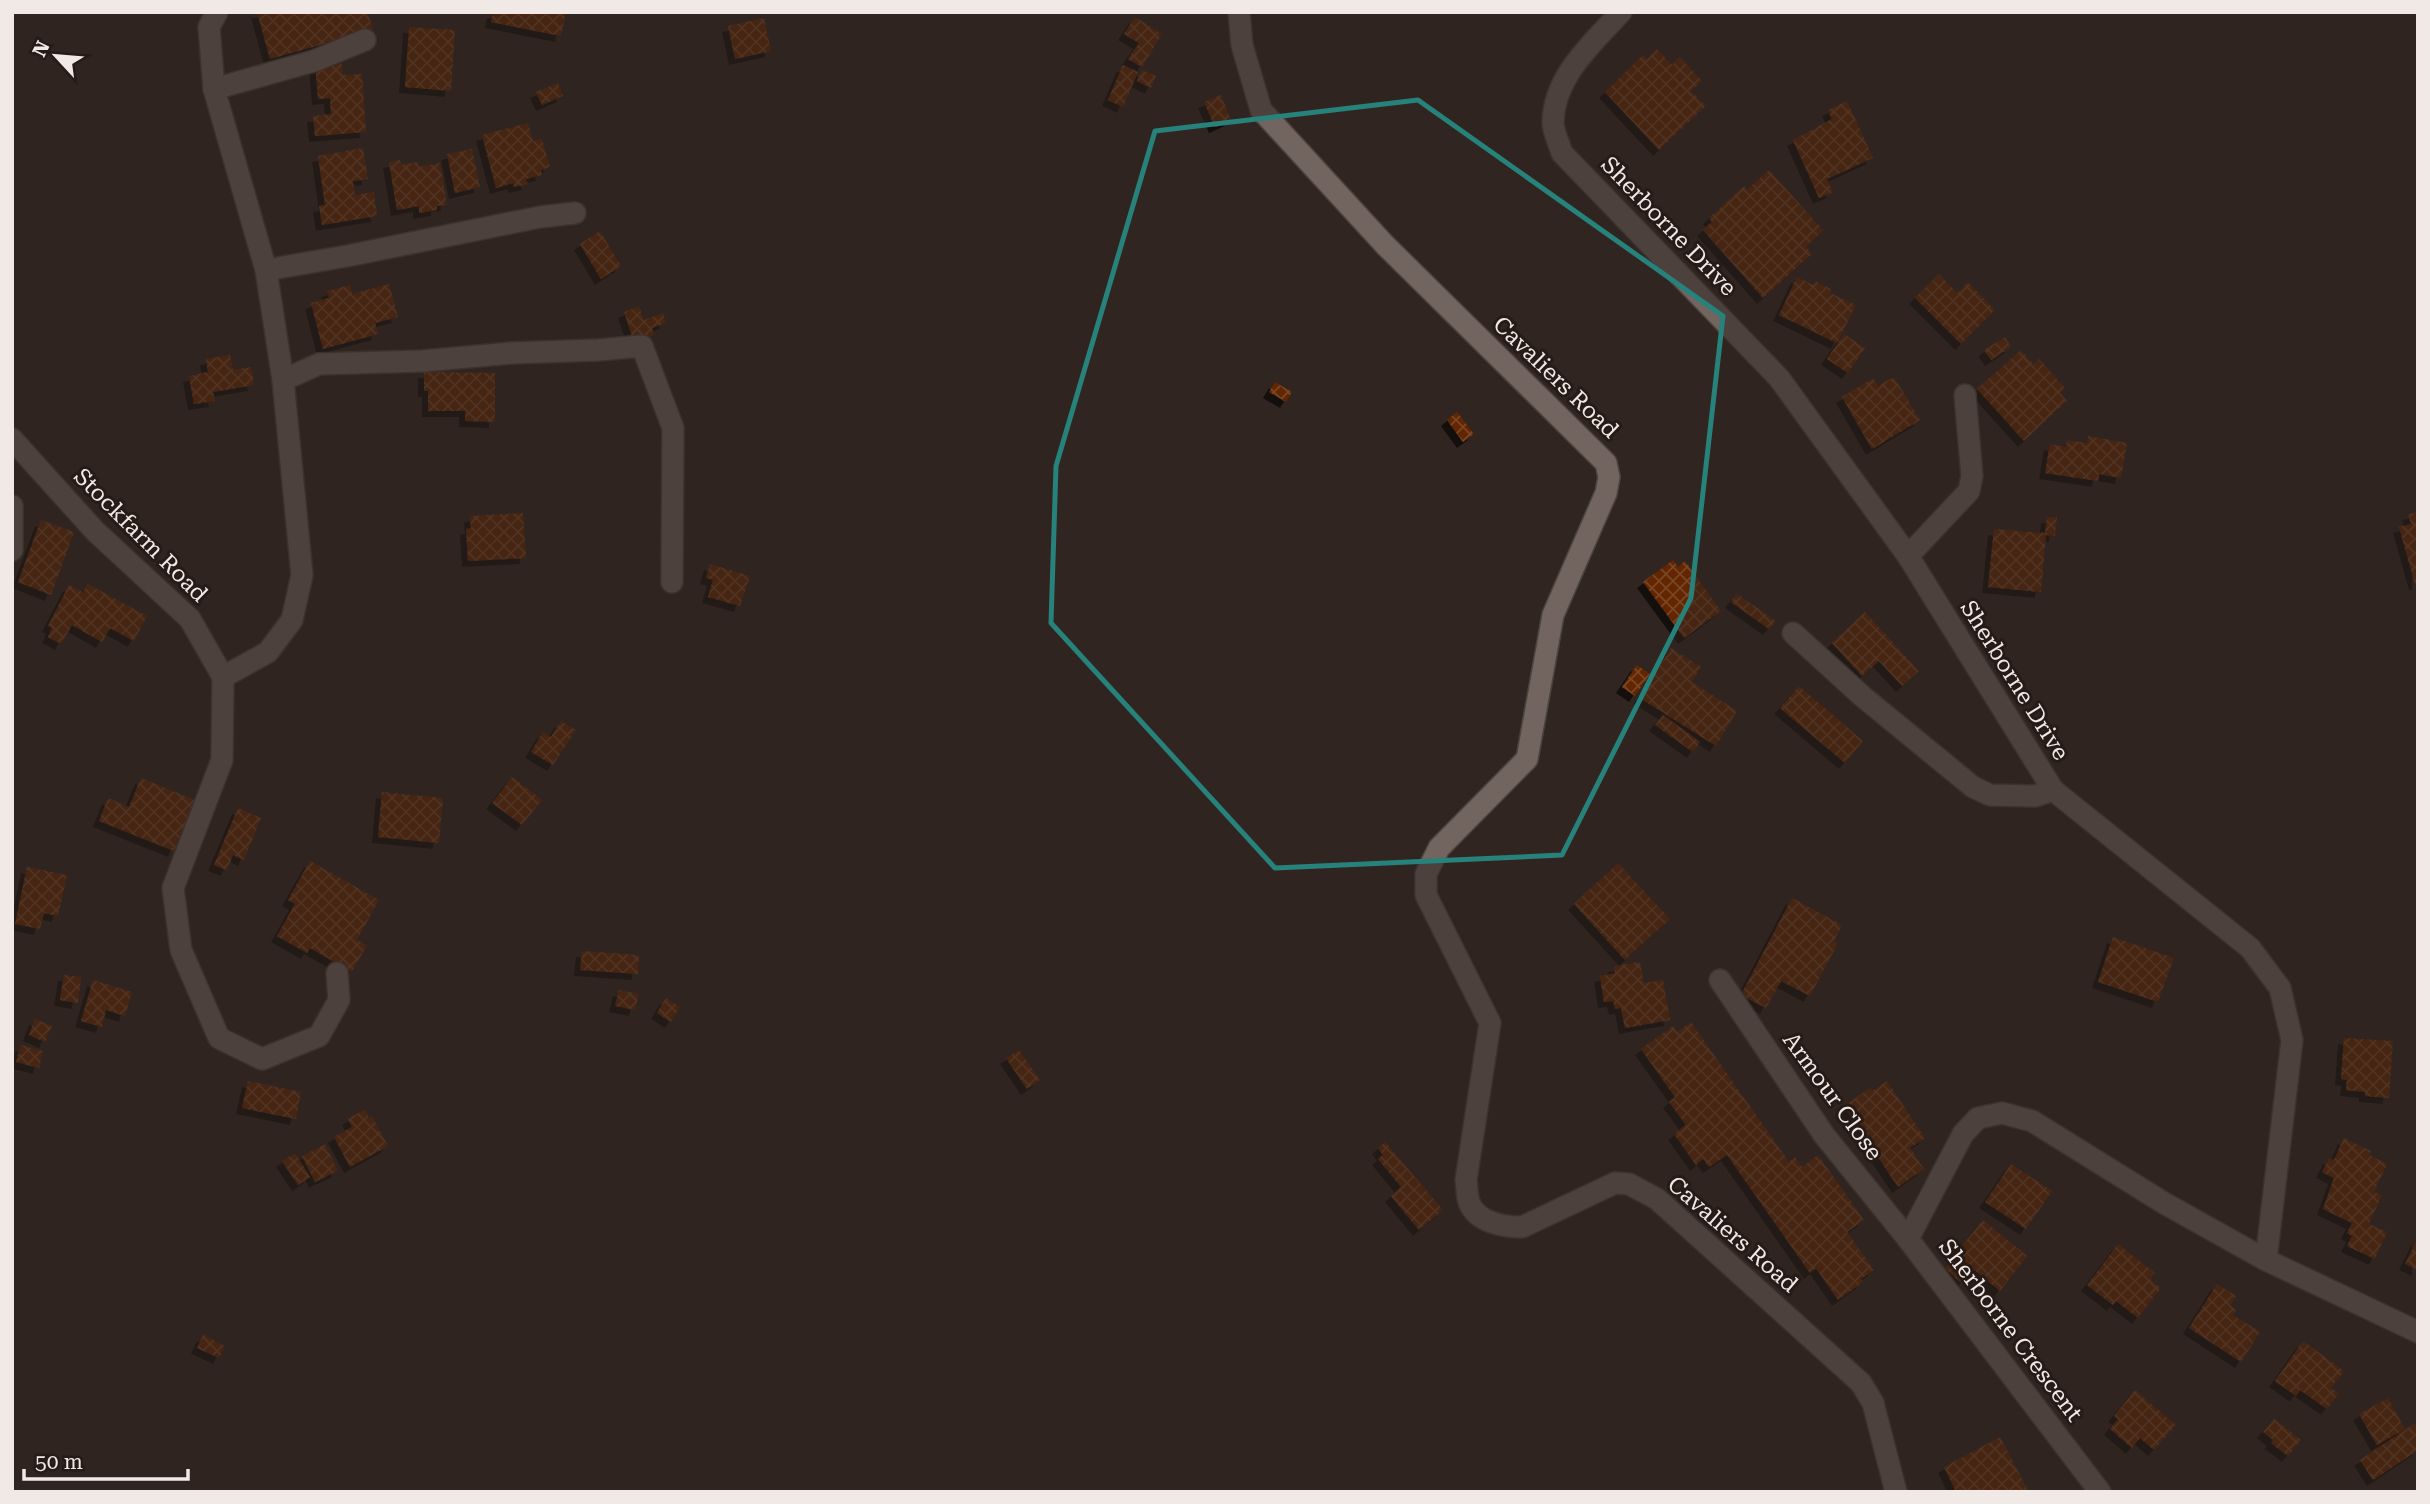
<svg xmlns="http://www.w3.org/2000/svg" width="2430" height="1504" font-family="'Roboto Serif',serif">
  <style>
    .building { fill: url(#building-cross-hatch); filter: url(#shadow) }
    .lines { fill: none; stroke-linecap: round; stroke-linejoin: round }
    .minor-casing { stroke: #4b433e; stroke-width: 24 }
    .secondary-casing { stroke: #4b433e; stroke-width: 24 }
    .minor { stroke: #72655f; stroke-width: 21 }
    .secondary { stroke: #72655f; stroke-width: 21 }
    .marked { fill: none; stroke: #26827a; stroke-width: 5; stroke-linejoin: round }
    .labels { text-anchor: middle; stroke-width: 6; stroke-linejoin: round; paint-order: stroke }
    .street-label { font-size: 23px; fill: #f0e9e5; stroke: #261b16 }
  </style>
  <defs>
    <pattern id="building-cross-hatch" width="8" height="8" patternUnits="userSpaceOnUse" patternTransform="scale(1.75)"><rect width="8" height="8" fill="#622600"/><path d="M0 0l8 8M0 8l8-8" fill="none" stroke="#794625"/></pattern>
    <filter id="shadow"><feDropShadow dx="-6" dy="6" stdDeviation="0" flood-color="#0009"/></filter>
  </defs>
  <rect width="100%" height="100%" fill="#302520"/>
  <g class="building">
    <polygon points="257,12 368,12 373,30 270,59"/>
    <polygon points="493,12 566,12 561,36 491,22"/>
    <polygon points="1135,17 1162,34 1142,67 1128,59 1139,43 1124,34"/>
    <polygon points="764,18 771,51 735,59 728,26"/>
    <polygon points="409,27 455,30 451,91 405,87"/>
    <polygon points="1657,49 1672,65 1680,57 1702,81 1691,91 1706,106 1659,150 1605,92 1643,55 1647,59"/>
    <polygon points="341,60 343,75 362,74 366,132 315,136 313,116 331,114 330,98 318,99 315,62"/>
    <polygon points="1123,65 1138,72 1123,107 1108,100"/>
    <polygon points="1142,70 1156,76 1151,88 1137,81"/>
    <polygon points="558,83 563,96 542,105 536,92"/>
    <polygon points="1221,95 1231,120 1215,127 1204,102"/>
    <polygon points="1847,101 1873,158 1827,179 1833,192 1819,198 1793,140 1832,119 1828,110"/>
    <polygon points="528,123 533,141 542,139 550,167 541,170 542,175 526,179 528,184 514,187 513,183 496,188 482,135"/>
    <polygon points="363,148 368,179 353,181 355,195 374,192 377,216 322,225 319,206 325,205 318,156"/>
    <polygon points="472,149 480,187 455,193 447,154"/>
    <polygon points="400,160 401,165 418,162 419,167 440,163 447,205 437,206 437,210 419,213 419,206 397,210 389,162"/>
    <polygon points="1769,170 1823,230 1806,247 1812,254 1763,298 1703,230 1712,222 1709,218 1744,186 1747,190"/>
    <polygon points="600,231 621,266 601,279 580,244"/>
    <polygon points="1939,274 1957,293 1968,282 1995,310 1961,344 1915,298"/>
    <polygon points="1797,277 1813,285 1815,281 1831,289 1830,293 1856,305 1837,343 1779,315"/>
    <polygon points="389,284 398,317 375,323 378,334 323,349 311,303 329,298 327,291 350,285 352,294"/>
    <polygon points="639,306 644,320 663,313 666,323 652,328 654,335 634,342 624,312"/>
    <polygon points="1844,334 1865,348 1848,373 1827,359"/>
    <polygon points="2005,337 2011,347 1991,360 1984,350"/>
    <polygon points="2021,350 2033,364 2039,359 2065,388 2060,393 2067,401 2024,441 1977,389"/>
    <polygon points="230,355 233,370 251,367 254,385 213,392 215,401 194,404 189,376 208,372 206,359"/>
    <polygon points="424,372 495,373 495,422 465,421 465,411 428,411 428,391 424,391"/>
    <polygon points="1894,377 1920,420 1872,449 1842,397 1873,378 1878,386"/>
    <polygon points="1275,382 1292,392 1286,402 1269,392"/>
    <polygon points="1457,412 1474,434 1463,442 1447,420"/>
    <polygon points="2088,436 2127,443 2121,478 2099,474 2098,481 2045,473 2050,444 2066,447 2067,440 2087,443"/>
    <polygon points="2418,512 2418,584 2415,584 2399,527 2411,524 2408,514"/>
    <polygon points="523,513 526,558 468,561 466,529 471,528 470,516"/>
    <polygon points="2047,517 2057,517 2055,536 2046,535 2041,592 1988,587 1994,529 2045,533"/>
    <polygon points="41,520 74,532 51,595 18,582"/>
    <polygon points="1673,560 1678,567 1685,561 1721,611 1684,638 1643,582"/>
    <polygon points="710,564 750,576 740,606 708,597 713,580 706,578"/>
    <polygon points="88,584 147,616 134,641 110,628 102,642 72,625 61,644 48,637 52,628 48,626 69,585 83,592"/>
    <polygon points="1737,594 1776,621 1769,629 1731,602"/>
    <polygon points="1865,612 1919,671 1902,686 1879,661 1862,676 1832,643"/>
    <polygon points="1671,648 1701,667 1692,682 1737,711 1716,746 1640,698"/>
    <polygon points="1637,665 1650,674 1635,696 1622,687"/>
    <polygon points="1799,686 1863,741 1845,763 1780,708"/>
    <polygon points="1663,715 1700,742 1693,752 1655,725"/>
    <polygon points="561,721 576,730 553,765 531,752 543,732 551,737"/>
    <polygon points="512,777 542,800 522,825 492,803"/>
    <polygon points="141,778 195,800 174,851 99,821 108,798 129,807"/>
    <polygon points="382,792 443,798 439,843 378,837"/>
    <polygon points="238,808 261,818 244,860 233,855 227,870 214,865"/>
    <polygon points="310,861 379,900 357,940 367,945 352,972 310,948 307,953 277,936 295,904 288,900"/>
    <polygon points="1618,863 1670,919 1625,960 1574,904"/>
    <polygon points="27,867 67,875 58,916 44,913 40,929 15,924"/>
    <polygon points="1792,898 1842,925 1834,941 1838,943 1810,996 1781,981 1766,1008 1741,995"/>
    <polygon points="2113,937 2174,958 2158,1002 2098,982"/>
    <polygon points="582,951 639,955 638,974 580,970"/>
    <polygon points="1640,962 1644,983 1663,980 1670,1020 1625,1028 1621,1008 1615,1009 1613,1001 1604,1002 1600,976 1615,973 1614,966"/>
    <polygon points="64,975 81,977 78,1003 60,1000"/>
    <polygon points="93,980 132,992 125,1016 106,1010 102,1027 81,1021"/>
    <polygon points="619,990 639,994 635,1010 615,1006"/>
    <polygon points="666,998 680,1007 671,1022 657,1013"/>
    <polygon points="35,1019 52,1026 45,1042 29,1035"/>
    <polygon points="1691,1022 1789,1162 1795,1157 1802,1167 1818,1155 1864,1220 1847,1232 1874,1270 1861,1279 1863,1282 1838,1300 1816,1268 1810,1273 1727,1155 1709,1167 1703,1159 1696,1165 1674,1134 1686,1125 1669,1102 1675,1097 1641,1049 1673,1026 1677,1032"/>
    <polygon points="2344,1038 2393,1041 2389,1098 2365,1096 2365,1092 2346,1090 2347,1080 2341,1079"/>
    <polygon points="21,1045 43,1051 39,1068 16,1062"/>
    <polygon points="1019,1050 1040,1080 1027,1089 1006,1058"/>
    <polygon points="248,1081 301,1092 296,1119 242,1108"/>
    <polygon points="1887,1081 1925,1138 1910,1148 1924,1169 1898,1187 1844,1106 1870,1088 1872,1091"/>
    <polygon points="365,1109 369,1118 372,1116 388,1146 350,1167 334,1137 352,1127 348,1119"/>
    <polygon points="2344,1138 2371,1151 2369,1155 2387,1164 2374,1192 2382,1195 2369,1224 2387,1232 2375,1259 2347,1246 2352,1236 2347,1233 2352,1223 2323,1209 2334,1178 2322,1172 2329,1158 2334,1160"/>
    <polygon points="1385,1142 1443,1210 1419,1230 1391,1196 1401,1187 1378,1159 1383,1155 1378,1148"/>
    <polygon points="325,1144 338,1171 315,1182 302,1156"/>
    <polygon points="295,1153 310,1177 298,1185 282,1161"/>
    <polygon points="2011,1164 2052,1191 2026,1229 1985,1202"/>
    <polygon points="1983,1220 2027,1256 2000,1291 1955,1254"/>
    <polygon points="2418,1238 2418,1270 2405,1264"/>
    <polygon points="2118,1244 2155,1273 2150,1279 2161,1288 2138,1318 2116,1301 2113,1305 2087,1285"/>
    <polygon points="1954,1258 1970,1273 1961,1283 1945,1268"/>
    <polygon points="2217,1284 2236,1296 2230,1305 2236,1310 2233,1315 2260,1332 2241,1362 2189,1328"/>
    <polygon points="203,1335 225,1346 219,1358 197,1348"/>
    <polygon points="2303,1341 2344,1371 2331,1388 2339,1393 2327,1409 2300,1390 2296,1396 2275,1381"/>
    <polygon points="2135,1390 2176,1425 2154,1450 2140,1438 2132,1448 2110,1429 2118,1419 2114,1416"/>
    <polygon points="2388,1398 2405,1429 2377,1445 2359,1414"/>
    <polygon points="2274,1419 2301,1440 2288,1456 2271,1443 2273,1440 2263,1432"/>
    <polygon points="2417,1422 2418,1450 2373,1480 2360,1460"/>
    <polygon points="2000,1437 2029,1492 1956,1492 1944,1467"/>
  </g>
  <g class="lines">
    <defs>
      <g id="minor">
        <path d="M1621,12C1592,44 1554,76 1553,122C1553,132 1559,143 1562,153L1779,378L1908,556L2053,790L2250,948L2280,988L2292,1040L2266,1260"/>
        <polyline points="214,89 209,27 217,12"/>
        <polyline points="266,270 214,89 314,61 365,40"/>
        <polyline points="283,380 266,270 347,256 540,217 575,213"/>
        <polyline points="12,439 95,531 190,619 223,677"/>
        <polyline points="12,506 12,550"/>
        <polyline points="1908,556 1969,491 1972,476 1965,395"/>
        <polyline points="1793,633 1862,696 1973,787 1990,795 2035,796 2053,790"/>
        <polyline points="223,677 268,652 292,620 302,575 283,380 319,364 422,361 511,353 599,350 642,346 673,428 672,582"/>
        <polyline points="223,677 222,760 173,888 181,950 219,1038 262,1059 319,1036 339,1000 337,973"/>
        <polyline points="1720,980 1824,1135 1908,1239 2100,1492"/>
        <polyline points="1908,1239 1963,1134 1978,1118 2002,1113 2032,1121 2164,1203 2266,1260 2418,1332"/>
      </g>
      <path id="secondary" d="M1239,12L1242,45L1261,110L1385,245L1606,463L1609,477L1606,493L1553,615L1527,759L1439,848L1426,874V895L1490,1023L1466,1180C1467,1187 1467,1196 1469,1202C1476,1222 1503,1227 1522,1227L1615,1183L1629,1184L1657,1199L1861,1383L1873,1403L1896,1492"/>
    </defs>
    <use href="#minor" class="minor-casing"/>
    <use href="#secondary" class="secondary-casing"/>
    <use href="#minor" class="minor"/>
    <use href="#secondary" class="secondary"/>
  </g>
  <path d="M0 0H2430V1504H0ZM1418,100L1723,316L1691,598L1562,855L1275,868L1051,623L1056,466L1155,131Z" fill="#302520" fill-opacity=".55" fill-rule="evenodd"/>
  <path class="marked" d="M1418,100L1723,316L1691,598L1562,855L1275,868L1051,623L1056,466L1155,131Z"/>
  <g class="labels">
    <g class="street-label">
      <text transform="translate(1669 226) rotate(46)" y="8">Sherborne Drive</text>
      <text transform="translate(1556 377) rotate(44)" y="8">Cavaliers Road</text>
      <text transform="translate(141 535) rotate(45)" y="8">Stockfarm Road</text>
      <text transform="translate(2015 680) rotate(58)" y="8">Sherborne Drive</text>
      <text transform="translate(1833 1096) rotate(54)" y="8">Armour Close</text>
      <text transform="translate(1733 1234) rotate(41)" y="8">Cavaliers Road</text>
      <text transform="translate(2011 1330) rotate(53)" y="8">Sherborne Crescent</text>
    </g>
  </g>
  <rect width="2430" height="1504" fill="none" stroke="#f0e9e5" stroke-width="28"/>
  <g transform="translate(56 56) rotate(296)" stroke="#261b16" stroke-width="5" paint-order="stroke">
  <path d="M0-5L12 26L0 18L-12 26Z" fill="#f0e9e5"/>
  <text y="-10" font-size="19" font-weight="bold" text-anchor="middle" fill="#f0e9e5">N</text>
  </g>
  <path d="M24 1469v10h164v-10" fill="none" stroke="#f0e9e5" stroke-width="3.5"/>
  <text x="35" y="1469" font-size="21" fill="#f0e9e5" stroke="#261b16" stroke-width="5" paint-order="stroke">50 m</text>
</svg>
